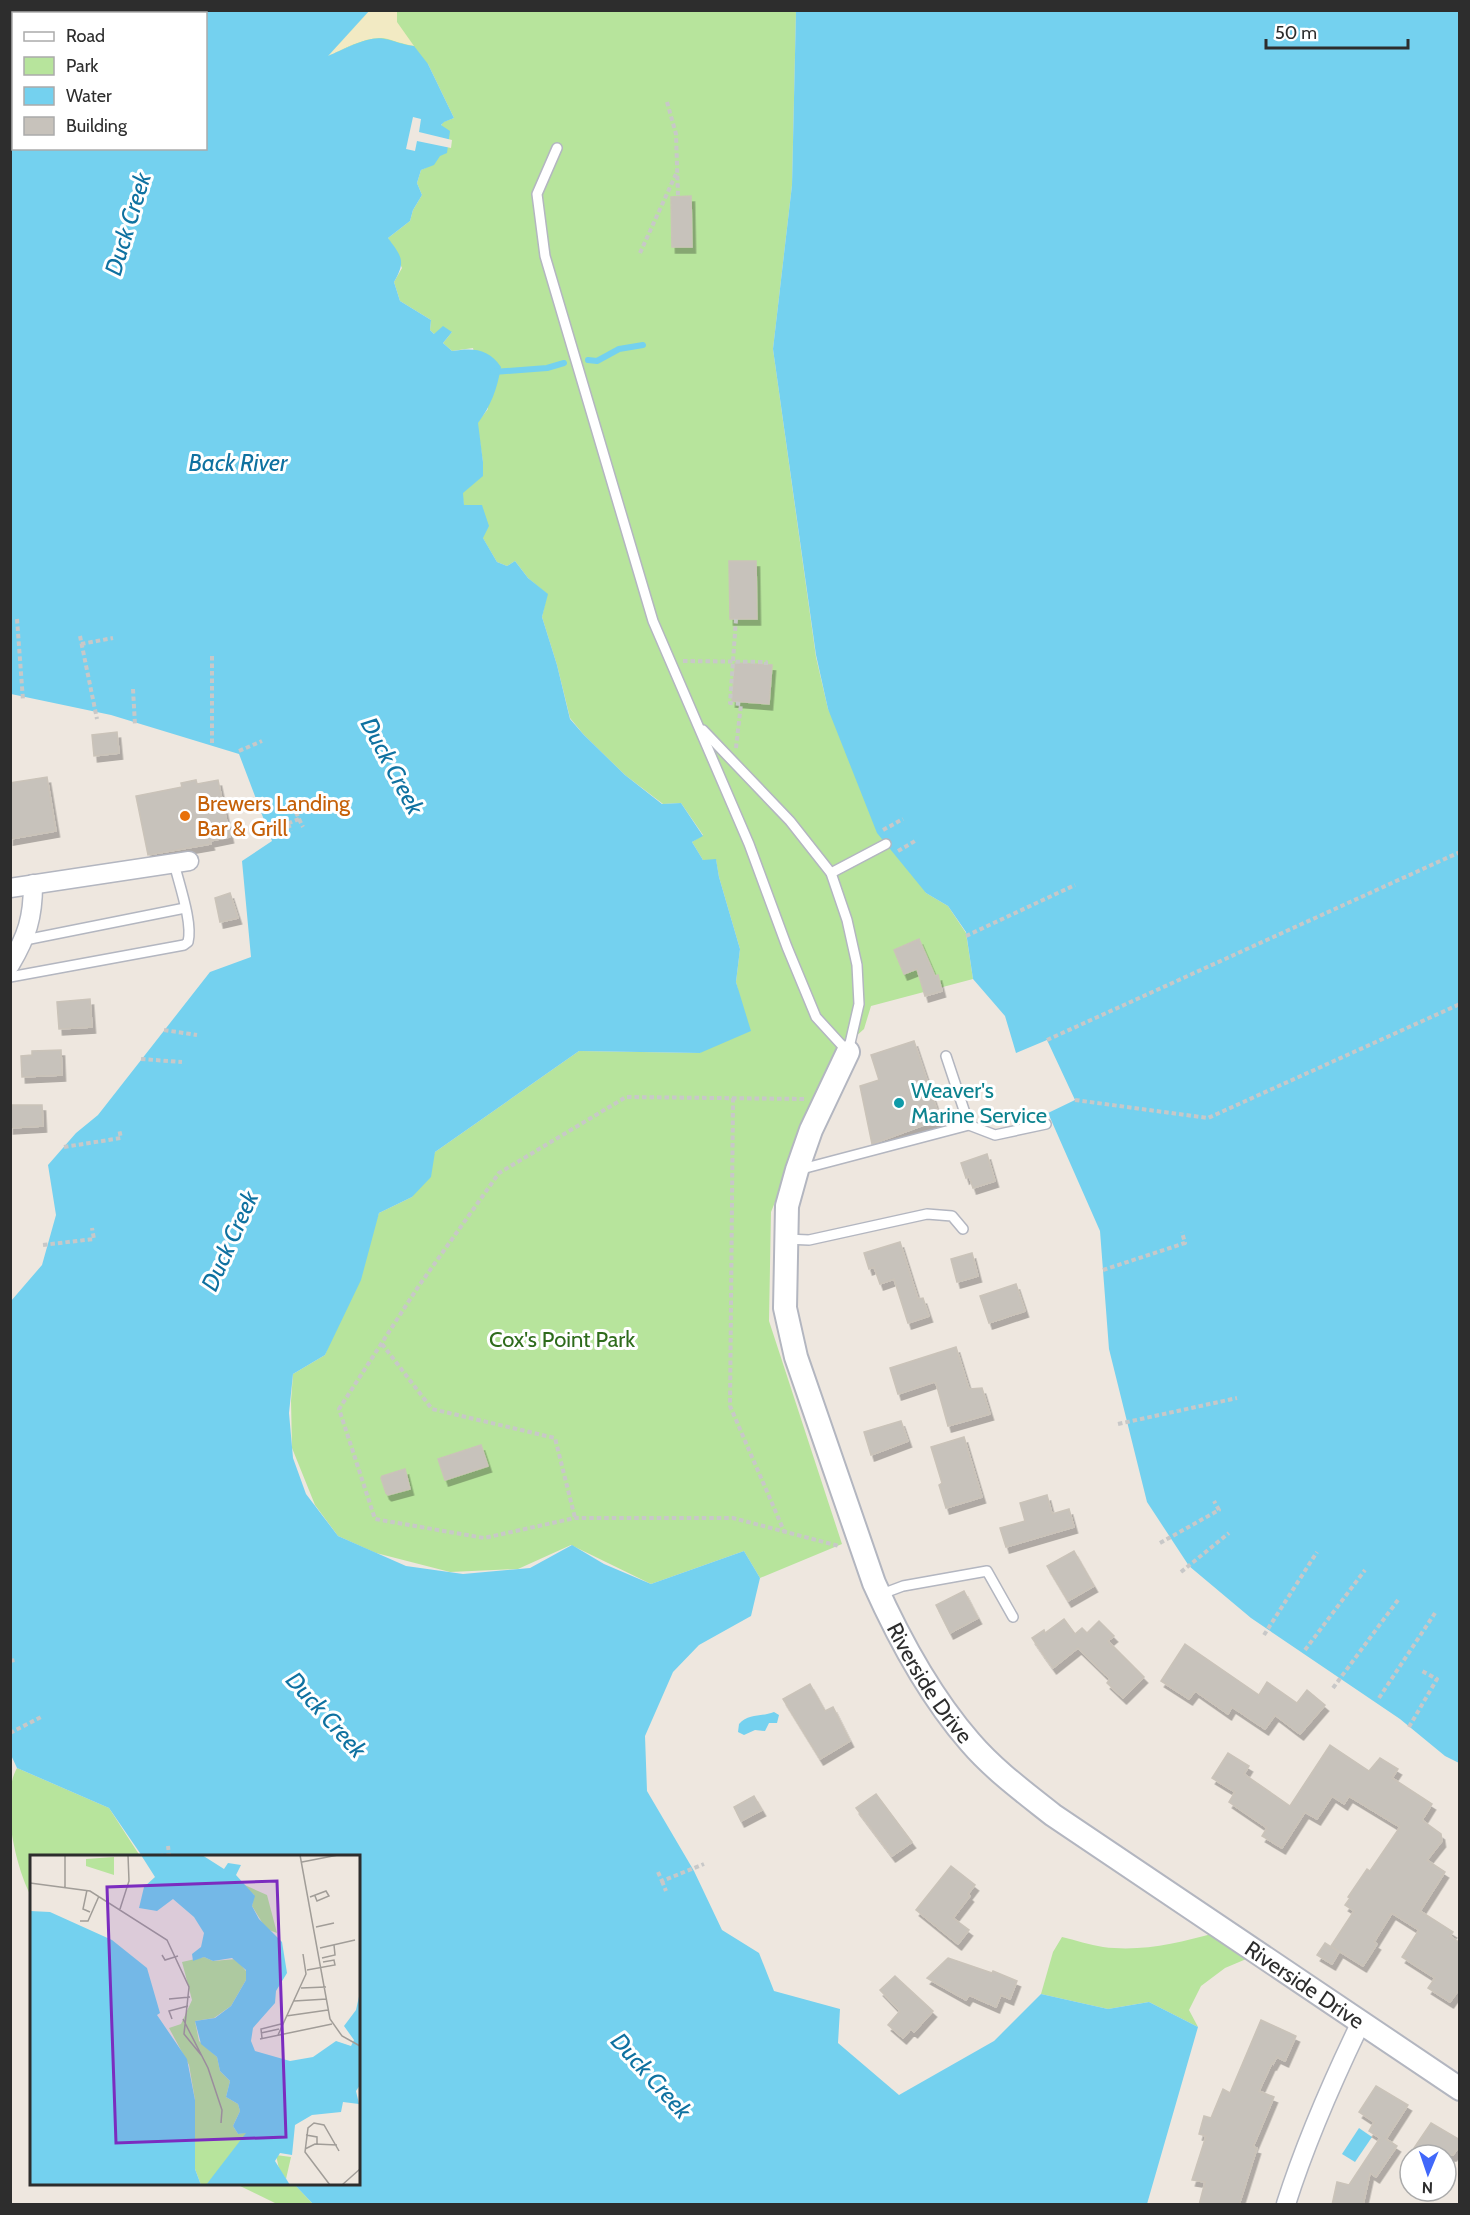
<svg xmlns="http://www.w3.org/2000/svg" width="1470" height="2215" font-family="Cabin,sans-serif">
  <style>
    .green { fill: #b7e49c }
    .sand { fill: #f2eac3 }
    .water { fill: #74d1ef; fill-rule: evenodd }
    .pier { fill: #eee7df }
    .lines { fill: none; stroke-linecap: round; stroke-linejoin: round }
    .stream { stroke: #74d1ef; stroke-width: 6 }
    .building { fill: #c7c2bb; stroke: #cac3b9; stroke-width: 1.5; filter: url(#shadow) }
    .service-casing { stroke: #b3b6c0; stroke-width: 12 }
    .minor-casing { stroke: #b3b6c0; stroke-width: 21 }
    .tertiary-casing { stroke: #b3b6c0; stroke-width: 26 }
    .path { stroke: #c8c8c8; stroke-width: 4; stroke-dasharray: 4.5 3; stroke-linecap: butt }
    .service { stroke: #fff; stroke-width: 9 }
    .minor { stroke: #fff; stroke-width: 18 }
    .tertiary { stroke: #fff; stroke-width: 22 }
    .food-dot { fill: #e8710a; stroke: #fff; stroke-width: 2 }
    .culture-dot { fill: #0f9aa8; stroke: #fff; stroke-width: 2 }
    .labels { text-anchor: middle; stroke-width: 6; stroke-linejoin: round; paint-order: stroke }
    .food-label { font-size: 22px; fill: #c56008; stroke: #fff; text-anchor: start }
    .culture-label { font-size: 22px; fill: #0d838f; stroke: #fff; text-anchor: start }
    .park-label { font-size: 22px; fill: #2e6b1b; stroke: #fff }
    .street-label { font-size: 22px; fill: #2d2d2d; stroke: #fff }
    .water-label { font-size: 24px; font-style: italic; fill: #0e71a0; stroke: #fff }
    .inset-road { fill: none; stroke: #a19d98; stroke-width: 1.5 }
    .view { fill: #7b2cbf; fill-opacity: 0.15; stroke: #7b2cbf; stroke-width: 3 }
    .inset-edge { fill: none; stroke: #2d2d2d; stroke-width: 3 }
  </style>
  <defs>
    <filter id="shadow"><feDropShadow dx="3.5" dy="6" stdDeviation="0" flood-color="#0004"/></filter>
  </defs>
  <rect width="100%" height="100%" fill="#eee7df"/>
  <g class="green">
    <path d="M369,11H796L792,185L773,349L816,657L828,709L926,893L948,906L966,933L973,979L871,1006L864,1029L833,1057L771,1212L769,1321L842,1544L760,1578L744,1551L651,1584L571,1545L518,1569L450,1572L376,1553L338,1536L315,1505L292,1448L291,1401L293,1374L325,1355L379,1213L412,1197L435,1152L579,1051L700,1053L738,990L736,982L740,949L719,877L716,860H703L692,842L703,835L681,803L663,804L625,775L584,735L570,718L557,665L542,617L547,594L528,578L515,561L507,566L497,562L464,506L462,493L483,462L477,423L488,409L473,348L452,351L443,343L452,332L434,334L430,330L431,320L400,301L394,282L402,268L388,238L410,221L413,210L422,195L417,183L421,170C444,161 440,148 441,126L443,122L454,118L428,64L353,45L327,57Z"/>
    <path d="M17,1768L109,1808L140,1856H32L31,1896C15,1866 0,1798 17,1768Z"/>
    <path d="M1215,1933L1251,1957L1225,1968L1201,1986L1189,2010L1198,2027L1149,2002L1108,2009L1041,1994L1053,1952L1062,1937C1075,1940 1090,1945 1103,1947C1142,1952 1178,1943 1215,1933Z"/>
    <polygon points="236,2184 294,2184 313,2204 277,2204"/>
  </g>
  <path class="sand" d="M369,11H397V22L414,46C404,45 388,38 381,38C363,38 343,49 327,57Z"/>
  <g class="water">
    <path d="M11,11H369L328,56C343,50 369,35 385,39C395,41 403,45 414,46L428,64L454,118L444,122L441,125L450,131L447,153L440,156L434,165L421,170L417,183L422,195L413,210L410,221L388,238C402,257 406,261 394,282L400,301L431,320L430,330L434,334L443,326L452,332L443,343L452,351C473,348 488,348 501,367C497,389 491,406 478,423L483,462V476L463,493L464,505H482L489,526L483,538L497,562L507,566L515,561L528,578L548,594L542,617L557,665L570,719L584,735L625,775L662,804L681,803L703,836L692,842L703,860L716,859L719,877L740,949L736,982L751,1031L700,1053L579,1051L435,1152L431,1177L412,1197L379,1213L361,1280L325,1355L293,1374L289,1413L293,1458L306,1494L338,1536L406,1566L463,1574L530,1568L572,1545L604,1564L651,1584L744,1551L760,1578L751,1616L699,1645L673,1672L645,1736L647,1791L694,1871L722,1930L759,1953L774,1991L840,2009L838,2043L899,2095L994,2041L1041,1994L1108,2009L1149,2002L1198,2027L1147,2204H313L294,2184H358V1856H142L109,1808L17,1768L11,1755V1301L42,1265L56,1215L48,1165L76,1133L98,1115L210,972L251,957L242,861L272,841L239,754L111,715L11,694ZM14,14H206V148H14Z"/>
    <polygon points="796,11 1459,11 1459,1763 1445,1756 1400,1719 1251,1618 1189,1566 1147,1502 1109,1349 1100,1231 1048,1113 1075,1100 1047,1040 1016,1053 1005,1016 973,979 966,932 948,906 926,893 877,833 828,709 816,655 773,349 792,185"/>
    <path d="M774,1712L779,1715L777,1723H769L765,1731L755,1730L744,1735L738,1732L739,1724C749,1713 762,1717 774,1712Z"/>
    <polygon points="1359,2128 1372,2137 1355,2162 1342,2154"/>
  </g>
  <polygon class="pier" points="413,117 421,119 419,132 452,140 451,148 417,141 415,151 406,149"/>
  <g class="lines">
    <g class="stream">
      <polyline points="588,360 597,361 619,349 643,345"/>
      <polyline points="493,372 547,368 564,363"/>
    </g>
  </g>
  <g class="building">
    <polygon points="691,196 692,247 672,247 671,197"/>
    <polygon points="729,561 756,561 757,619 730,619"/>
    <polygon points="735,663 772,665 769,704 732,701"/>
    <polygon points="117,732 119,753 94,756 92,735"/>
    <polygon points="47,777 56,831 10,839 10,783"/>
    <polygon points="196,780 197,784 218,780 230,837 210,841 211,844 148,855 136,796 182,787 181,783"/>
    <polygon points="230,893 238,918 220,922 215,898"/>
    <polygon points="919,939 935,976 938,975 942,991 925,996 917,969 904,974 894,950"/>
    <polygon points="90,999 92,1027 59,1029 57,1002"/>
    <polygon points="914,1041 940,1119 872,1144 860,1086 879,1080 871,1055"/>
    <polygon points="61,1050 62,1075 22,1077 21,1056 32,1055 32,1051"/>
    <polygon points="10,1105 42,1105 43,1126 10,1128"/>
    <polygon points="987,1154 995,1181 973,1188 969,1176 966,1178 961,1163"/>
    <polygon points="900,1242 918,1299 923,1298 929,1316 908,1323 894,1279 880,1284 874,1267 869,1269 864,1253"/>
    <polygon points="972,1253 978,1276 957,1282 951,1259"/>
    <polygon points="1016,1284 1025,1311 989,1323 980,1296"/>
    <polygon points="956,1347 969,1389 982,1388 990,1414 948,1426 936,1383 934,1382 898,1394 890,1368"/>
    <polygon points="901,1421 908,1441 871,1455 864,1432"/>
    <polygon points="964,1437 982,1497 946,1508 939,1485 942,1483 931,1447"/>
    <polygon points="481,1445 488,1466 445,1480 438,1459"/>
    <polygon points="405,1469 410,1489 388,1495 386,1493 381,1478 382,1476"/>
    <polygon points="1047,1495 1052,1514 1069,1509 1074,1527 1006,1547 1000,1528 1025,1521 1020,1503"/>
    <polygon points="1074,1551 1094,1586 1068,1601 1047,1566"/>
    <polygon points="964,1591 978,1618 950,1633 936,1605"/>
    <polygon points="1064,1619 1075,1634 1082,1628 1087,1633 1099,1621 1114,1636 1108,1641 1144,1677 1123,1698 1107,1683 1110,1679 1078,1648 1053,1668 1043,1654 1032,1638 1044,1630 1045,1633"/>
    <polygon points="1185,1644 1259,1695 1267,1682 1297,1703 1307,1690 1325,1705 1300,1734 1275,1715 1265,1729 1232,1707 1228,1714 1195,1691 1189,1699 1161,1681"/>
    <polygon points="810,1684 825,1711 833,1707 850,1741 820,1759 783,1699"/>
    <polygon points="1330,1745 1369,1771 1380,1758 1398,1769 1392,1778 1432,1804 1422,1820 1441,1834 1442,1841 1427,1860 1445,1872 1420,1911 1453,1932 1450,1936 1460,1943 1460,1988 1450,2002 1428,1988 1435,1978 1402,1957 1419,1930 1392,1913 1374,1942 1377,1944 1363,1966 1331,1946 1354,1911 1345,1905 1350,1898 1348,1897 1367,1869 1370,1871 1400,1827 1349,1796 1344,1804 1332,1796 1317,1819 1305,1812 1282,1848 1262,1836 1267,1828 1229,1802 1235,1792 1212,1778 1228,1753 1249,1766 1244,1774 1290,1806"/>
    <polygon points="876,1794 912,1842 892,1856 856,1808"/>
    <polygon points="754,1796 762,1810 741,1821 734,1807"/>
    <polygon points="951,1866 975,1885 968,1894 970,1896 953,1918 969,1930 958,1944 916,1910"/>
    <polygon points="1325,1943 1339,1952 1332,1964 1317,1955"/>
    <polygon points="948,1958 992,1973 993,1971 1017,1981 1010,1999 1001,1995 996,2007 969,1995 966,2000 927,1978"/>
    <polygon points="895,1976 933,2011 914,2032 911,2029 903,2038 888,2025 900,2011 880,1990"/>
    <polygon points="1261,2020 1296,2036 1285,2061 1277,2057 1273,2064 1272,2063 1259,2091 1274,2097 1253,2147 1257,2148 1239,2205 1199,2205 1205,2182 1192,2180 1206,2136 1199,2134 1204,2116 1211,2118 1223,2089 1230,2093"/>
    <polygon points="1376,2086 1408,2105 1386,2139 1397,2146 1376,2177 1370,2173 1363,2205 1332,2205 1337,2182 1349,2185 1380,2138 1369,2131 1374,2122 1359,2112"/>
    <polygon points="1431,2123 1460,2140 1460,2145 1453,2155 1425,2155 1414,2148"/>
  </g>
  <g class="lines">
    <defs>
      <g id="service">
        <polyline points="557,148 537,194 545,256 653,621 749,844 787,947 816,1017 848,1052"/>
        <polyline points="703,730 790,821 831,873 847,920 857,965 859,1004 848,1052"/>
        <polyline points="831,873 886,844"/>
        <polyline points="25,940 185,908"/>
        <path d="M10,977L184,945L188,942C193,923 179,884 174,863"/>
        <polyline points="969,1125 995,1135 1046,1124"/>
        <polyline points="798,1170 969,1125 946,1056"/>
        <polyline points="786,1239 809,1240 927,1214 952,1216 963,1229"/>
        <polyline points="879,1595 903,1586 987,1571 1013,1617"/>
      </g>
      <g id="minor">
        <polyline points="10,888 189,861"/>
        <path d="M10,965C27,936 33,918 33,884"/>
        <path d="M1286,2204C1306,2141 1332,2082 1361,2022"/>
      </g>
      <g id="tertiary">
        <path id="s1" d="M848,1052L811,1130L797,1170L787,1206L785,1308L796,1357L874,1583C899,1639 929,1695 970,1742C994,1770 1024,1792 1053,1815L1460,2089"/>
      </g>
    </defs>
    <use href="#service" class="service-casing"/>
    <use href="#minor" class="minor-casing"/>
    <use href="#tertiary" class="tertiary-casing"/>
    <g class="path">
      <polyline points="10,46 14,47"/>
      <polyline points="667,102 676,134 678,196"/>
      <polyline points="640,253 676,174"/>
      <polyline points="17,619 23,700"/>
      <polyline points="736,619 730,703 741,704 736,748"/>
      <polyline points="80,636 97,719"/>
      <polyline points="81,644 113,638"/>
      <polyline points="212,656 212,743"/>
      <polyline points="683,661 766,662 766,665"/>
      <polyline points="133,689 135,725"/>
      <polyline points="239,751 262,741"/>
      <polyline points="299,819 303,827"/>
      <polyline points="288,824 291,831"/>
      <polyline points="274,829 299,819 295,810"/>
      <polyline points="883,830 903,819"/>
      <polyline points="898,851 915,841"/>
      <polyline points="966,936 1075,885"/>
      <polyline points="164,1030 197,1035"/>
      <polyline points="1047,1040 1460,852"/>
      <polyline points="141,1059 182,1062"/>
      <polyline points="733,1098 730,1406 784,1531"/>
      <polyline points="804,1099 626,1097 499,1173 418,1287 339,1409 375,1519 484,1538 575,1518 733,1518 839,1546"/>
      <polyline points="1075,1100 1208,1118 1460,1004"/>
      <polyline points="64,1147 121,1138 119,1129"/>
      <polyline points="43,1245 94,1239 92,1228"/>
      <polyline points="1103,1270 1185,1243 1182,1232"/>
      <polyline points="382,1344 432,1409 555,1438 575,1518"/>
      <polyline points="1118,1424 1237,1398"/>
      <polyline points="10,1512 12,1512"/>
      <polyline points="1160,1543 1219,1510 1214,1501"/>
      <polyline points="1181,1572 1229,1533"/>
      <polyline points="1264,1635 1317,1552"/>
      <polyline points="1305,1650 1365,1570"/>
      <polyline points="10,1661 15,1660"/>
      <polyline points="1333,1688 1398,1600"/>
      <polyline points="1379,1698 1435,1613"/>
      <polyline points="1409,1727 1437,1679 1422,1671"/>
      <polyline points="10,1733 41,1717"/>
      <polyline points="1459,1742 1460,1742"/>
      <polyline points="159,1856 169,1855 168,1846"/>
      <polyline points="658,1872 662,1881 704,1864"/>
      <polyline points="662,1881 666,1891"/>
    </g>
    <use href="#service" class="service"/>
    <use href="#minor" class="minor"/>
    <use href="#tertiary" class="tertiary"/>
  </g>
  <circle class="food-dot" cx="185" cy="816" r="6"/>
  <circle class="culture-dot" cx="899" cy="1103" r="6"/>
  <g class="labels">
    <g class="food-label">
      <text x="197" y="811">Brewers Landing<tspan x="197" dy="25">Bar &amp; Grill</tspan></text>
    </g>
    <g class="culture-label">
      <text x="911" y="1098">Weaver's<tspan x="911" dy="25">Marine Service</tspan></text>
    </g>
    <g class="park-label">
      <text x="562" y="1347">Cox's Point Park</text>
    </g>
    <g class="street-label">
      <text dy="8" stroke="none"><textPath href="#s1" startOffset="672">Riverside Drive</textPath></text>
      <text dy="8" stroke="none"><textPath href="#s1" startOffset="1158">Riverside Drive</textPath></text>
    </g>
    <g class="water-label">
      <text transform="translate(128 224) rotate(-73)" y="8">Duck Creek</text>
      <text x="238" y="471">Back River</text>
      <text transform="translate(392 766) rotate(62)" y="8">Duck Creek</text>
      <text transform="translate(230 1241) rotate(-66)" y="8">Duck Creek</text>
      <text transform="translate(326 1715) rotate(48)" y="8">Duck Creek</text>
      <text transform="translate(651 2076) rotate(48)" y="8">Duck Creek</text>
    </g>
  </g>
  <g transform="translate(30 1855)">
    <rect width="330" height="330" fill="#eee7df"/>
    <path d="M84,2V20L56,11V4ZM210,28L237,40L247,78L236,74L222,51L224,40ZM174,102L183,106L206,104L216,116V125L201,151L184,163L165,166L169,186L187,202L190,216L200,226L196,242L208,249L210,256L203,271L208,279L218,277L194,310L176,330H171L165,314V245L159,210L139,173L151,169L162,145L152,107ZM246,300L261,302L256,324L249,314Z" fill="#b7e49c"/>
    <path d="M111,0H172L194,14L198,8L211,10L206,20L225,41L222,51L229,64L252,87L257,118L246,136L245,148L223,173L221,186L225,196L260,206L283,202L306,186L321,191L324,185L314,171L326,155L330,137V230L326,236L329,249L313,247L311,257L282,260L265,270L262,300L250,298L245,306L260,330H176L216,278L208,279L203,271L210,256L208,249L196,242L200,226L190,216L187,202L171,189L165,166L185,163L201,151L216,125V115L202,103L183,106L174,102L163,106L162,99L171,92L174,78L164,62L143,44L127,56L109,53L114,32L125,22ZM0,56L20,57L82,85L117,113L130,158L127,160L157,204L165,245V314L171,330H0Z" fill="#74d1ef"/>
    <path class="inset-road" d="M35,0V32M270,0L300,164L312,181L330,191M272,7L308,0M0,28L60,36L137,85L159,132L154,179L172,201M57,35L53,54L60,57M280,42L296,36L299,41L287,46L285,41M90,54L99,26L98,0M50,66H58L69,41M286,72L304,68M290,93L325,85M132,100L135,105L148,101M292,103L305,100L304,90M277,115L305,110L304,105L293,107M271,133L296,132M139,144L160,142M264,146L297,144M256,161L298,155M142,164L139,156L158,151M153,164L178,213L192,255L191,268M231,178L249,174M248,180L276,119L273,99M232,183L231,174L251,169M230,184L302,169M276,280L287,282V289M275,294L285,289L307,290M300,330L275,297L278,273L284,268L294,270L309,296M312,330L330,314"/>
    <path class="view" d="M247,26L256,282L86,288L77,32Z"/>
    <rect width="330" height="330" class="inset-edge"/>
  </g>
  <rect width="1470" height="2215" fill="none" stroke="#2d2d2d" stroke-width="24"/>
  <rect x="12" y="12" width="195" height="138" fill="#ffffff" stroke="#ababab" stroke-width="1.5"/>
  <rect x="24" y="32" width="30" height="9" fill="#ffffff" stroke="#ababab" stroke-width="1.5"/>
  <text x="66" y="42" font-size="18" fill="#2d2d2d">Road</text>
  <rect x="24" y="57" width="30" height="18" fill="#b7e49c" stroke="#ababab" stroke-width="1.5"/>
  <text x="66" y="72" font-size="18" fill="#2d2d2d">Park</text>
  <rect x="24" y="87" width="30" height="18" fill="#74d1ef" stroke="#ababab" stroke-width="1.5"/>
  <text x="66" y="102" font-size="18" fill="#2d2d2d">Water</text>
  <rect x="24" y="117" width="30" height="18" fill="#c7c2bb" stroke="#ababab" stroke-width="1.5"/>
  <text x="66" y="132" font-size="18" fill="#2d2d2d">Building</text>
  <g transform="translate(1428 2173) rotate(182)"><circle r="28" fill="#ffffff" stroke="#ababab" stroke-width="1.5"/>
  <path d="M0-4.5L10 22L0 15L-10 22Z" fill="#4168fa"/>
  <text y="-9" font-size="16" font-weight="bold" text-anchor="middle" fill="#2d2d2d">N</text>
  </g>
  <path d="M1266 39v9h142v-9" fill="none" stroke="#2d2d2d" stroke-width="3"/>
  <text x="1275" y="39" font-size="18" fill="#2d2d2d" stroke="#ffffff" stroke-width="4.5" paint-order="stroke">50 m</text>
</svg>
